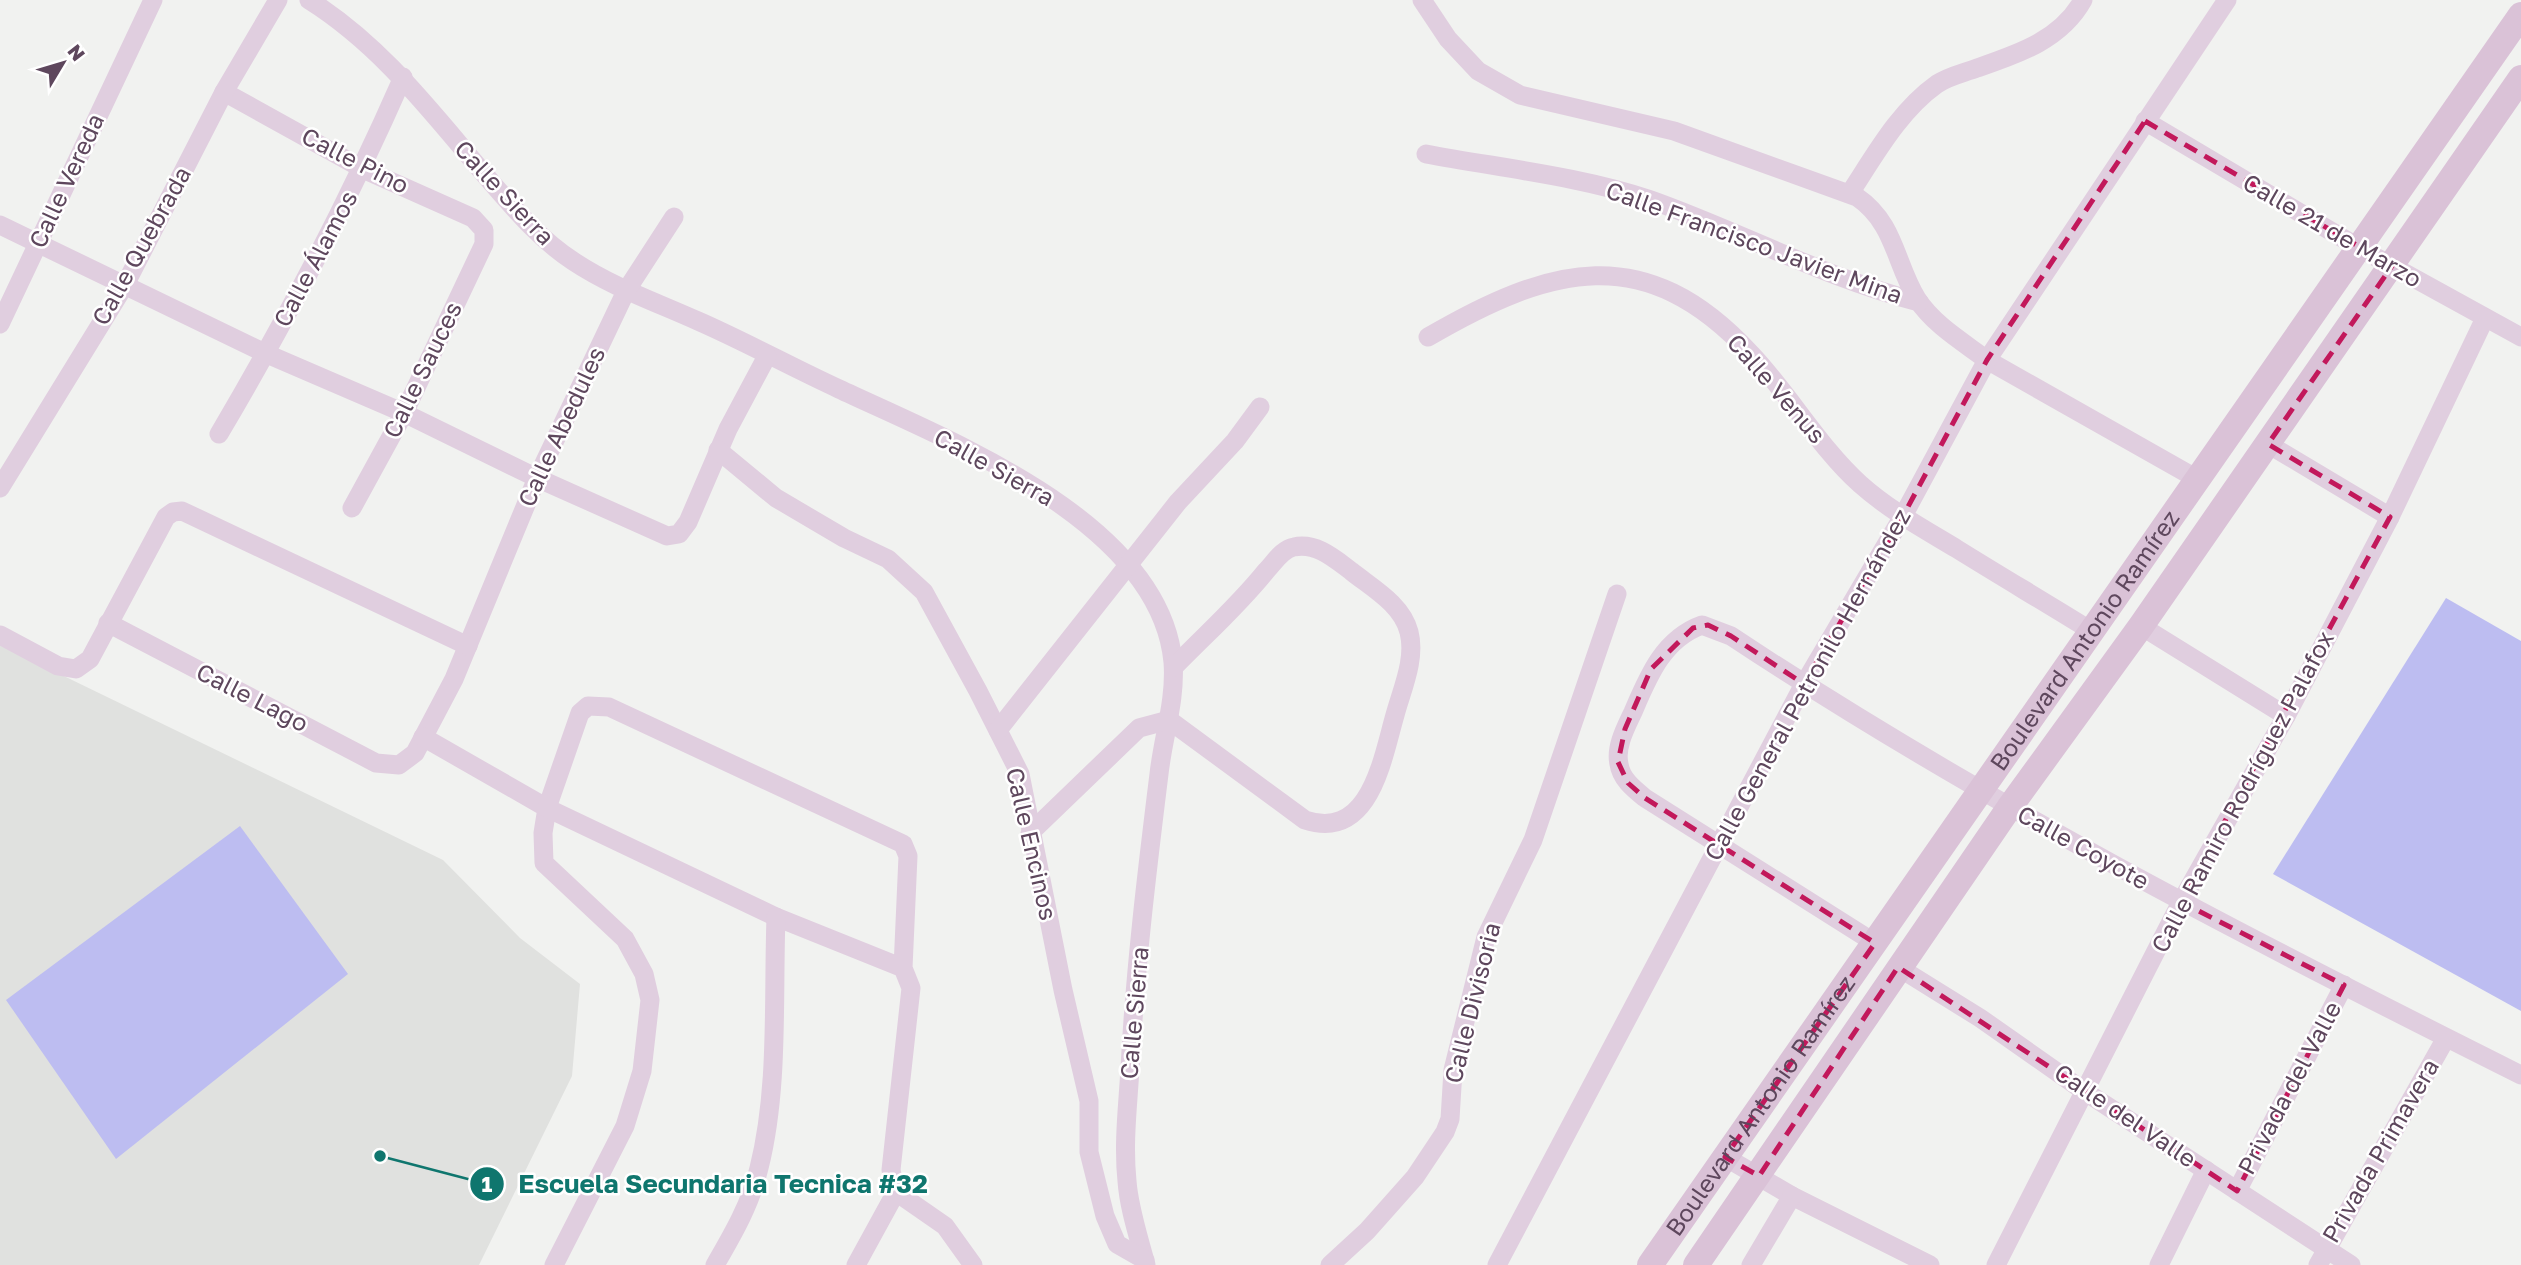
<svg xmlns="http://www.w3.org/2000/svg" width="2521" height="1265" font-family="'Golos Text',sans-serif">
  <style>
    .education { fill: #e0e1df }
    .green { fill: #bdbdf1 }
    .lines { fill: none; stroke-linecap: round; stroke-linejoin: round }
    .street { stroke: #e0cedf; stroke-width: 19 }
    .secondary { stroke: #dac2d7; stroke-width: 26 }
    .marked { fill: none; stroke: #c2185b; stroke-width: 5; stroke-dasharray: 14 9; stroke-linejoin: round }
    .labels { text-anchor: middle; stroke-width: 5; stroke-linejoin: round; paint-order: stroke }
    .street-label { font-size: 24px; fill: #5e475d; stroke: #fff }
    .leader { fill: none; stroke: #0f766e; stroke-width: 2.5 }
    .callout-dot { fill: #0f766e; stroke: #fff; stroke-width: 2.5 }
    .mark-label { font-size: 21px; text-anchor: middle; font-weight: bold; fill: #fff }
    .callout-label { font-size: 26px; text-anchor: middle; font-weight: bold; fill: #0f766e; stroke: #fff; stroke-width: 5; stroke-linejoin: round; paint-order: stroke }
  </style>
  <rect width="100%" height="100%" fill="#f1f2f0"/>
  <polygon class="education" points="0,645 443,860 520,938 580,984 572,1076 479,1265 0,1265"/>
  <g class="green">
    <polygon points="2446,598 2521,641 2521,1011 2273,874"/>
    <polygon points="240,826 348,974 116,1159 6,1000"/>
  </g>
  <g class="lines">
    <g class="street">
      <path d="M309,0C384,47 435,117 492,183C517,212 541,240 573,261C612,287 656,302 698,321C746,342 791,367 839,389C950,441 1160,522 1173,662C1176,700 1163,737 1159,774C1147,871 1135,970 1130,1068C1128,1105 1123,1143 1127,1181C1129,1209 1139,1238 1146,1265"/>
      <path d="M1422,0L1448,39L1478,71L1520,95L1674,131L1857,197C1895,223 1895,263 1917,299C1934,325 1963,342 1987,360L2199,480"/>
      <polyline points="224,92 363,169 473,218 484,230 484,244 404,413 352,508"/>
      <polyline points="2145,121 2361,249 2521,337"/>
      <path d="M1426,154C1500,168 1579,176 1651,200C1741,232 1827,279 1919,302"/>
      <path d="M1850,193C1875,155 1899,111 1937,84C1949,76 1964,73 1977,68C2018,54 2061,40 2083,0"/>
      <polyline points="0,225 267,354 404,413 537,478 667,536 679,534 688,522 728,429 767,356"/>
      <polyline points="0,324 153,0"/>
      <path d="M1428,337C1550,266 1645,239 1751,354C1790,395 1818,446 1860,484C1889,510 1924,529 1957,549C2002,577 2048,604 2093,632"/>
      <path d="M219,434C287,319 349,200 403,77"/>
      <polyline points="2268,444 2390,517"/>
      <polyline points="718,450 776,498 844,538 888,559 924,592 978,691 1020,774 1063,990 1089,1101 1089,1152 1105,1216 1117,1244 1145,1260"/>
      <polyline points="0,488 126,283 224,92 278,0"/>
      <polyline points="108,623 376,763 399,765 415,753 454,679 537,478 626,291 674,217"/>
      <polyline points="2141,626 2286,716"/>
      <polyline points="0,635 58,666 76,669 90,659 166,517 173,512 182,511 468,646"/>
      <polyline points="998,730 1178,502 1235,441 1260,407"/>
      <polyline points="423,737 547,808 543,833 544,863 625,939 644,974 650,1000 642,1071 625,1126 554,1265"/>
      <path d="M1030,833L1139,728L1169,720L1305,820C1370,841 1382,760 1395,715C1402,689 1416,659 1409,632C1402,604 1372,588 1351,571C1335,559 1316,542 1294,547C1282,549 1274,563 1266,571C1238,606 1205,635 1174,667"/>
      <path d="M1875,943L1645,798C1634,789 1621,779 1619,764C1615,747 1626,727 1633,712C1648,677 1663,639 1702,625L1731,636C1983,803 2251,940 2521,1075"/>
      <polyline points="1898,967 1980,1018 2084,1091 2351,1265"/>
      <polyline points="903,968 908,856 903,844 609,707 588,706 580,713 547,808 776,917 903,968 911,988 891,1170 896,1192 945,1226 973,1265"/>
      <polyline points="1725,1157 1792,1196 1930,1265"/>
      <polyline points="2237,1191 2344,985"/>
      <path d="M715,1265C733,1234 751,1203 759,1168C779,1088 773,1000 776,917"/>
      <polyline points="856,1265 896,1192"/>
      <polyline points="1330,1265 1367,1231 1415,1177 1445,1132 1450,1119 1453,1070 1486,937 1533,840 1617,594"/>
      <polyline points="1497,1265 1804,684 1903,516 1987,360 2227,0"/>
      <polyline points="1751,1265 1792,1196"/>
      <polyline points="1996,1265 2181,902 2286,716 2390,517 2485,318"/>
      <polyline points="2159,1265 2206,1170"/>
      <polyline points="2318,1265 2446,1038"/>
    </g>
    <g class="secondary">
      <path id="s1" d="M1650,1265L2521,15"/>
      <polyline points="1696,1265 2009,808 2141,626 2521,78"/>
    </g>
  </g>
  <path class="marked" d="M2145,121L2392,266L2268,444L2390,517L2181,902L2344,985L2237,1191L1898,967L1759,1176L1725,1157L1875,943L1645,798L1628,783L1618,762L1625,729L1651,669L1693,628L1708,625L1731,636L1804,684L1903,516L1987,360Z"/>
  <g class="labels">
    <g class="street-label">
      <text transform="translate(355 161) rotate(27)" y="8">Calle Pino</text>
      <text transform="translate(67 181) rotate(-65)" y="8">Calle Vereda</text>
      <text transform="translate(504 193) rotate(47)" y="8">Calle Sierra</text>
      <text transform="translate(2332 231) rotate(30)" y="8">Calle 21 de Marzo</text>
      <text transform="translate(1754 243) rotate(20)" y="8">Calle Francisco Javier Mina</text>
      <text transform="translate(142 246) rotate(-61)" y="8">Calle Quebrada</text>
      <text transform="translate(316 259) rotate(-62)" y="8">Calle Álamos</text>
      <text transform="translate(423 370) rotate(-64)" y="8">Calle Sauces</text>
      <text transform="translate(1776 389) rotate(49)" y="8">Calle Venus</text>
      <text transform="translate(562 427) rotate(-65)" y="8">Calle Abedules</text>
      <text transform="translate(994 468) rotate(29)" y="8">Calle Sierra</text>
      <text dy="8" stroke="none"><textPath href="#s1" startOffset="761">Boulevard Antonio Ramírez</textPath></text>
      <text transform="translate(1808 685) rotate(-61)" y="8">Calle General Petronilo Hernández</text>
      <text transform="translate(252 698) rotate(27)" y="8">Calle Lago</text>
      <text transform="translate(2243 792) rotate(-62)" y="8">Calle Ramiro Rodríguez Palafox</text>
      <text transform="translate(1031 844) rotate(77)" y="8">Calle Encinos</text>
      <text transform="translate(2083 848) rotate(29)" y="8">Calle Coyote</text>
      <text transform="translate(1473 1003) rotate(-76)" y="8">Calle Divisoria</text>
      <text transform="translate(1135 1013) rotate(-85)" y="8">Calle Sierra</text>
      <text transform="translate(2290 1088) rotate(-62)" y="8">Privada del Valle</text>
      <text dy="8" stroke="none"><textPath href="#s1" startOffset="194">Boulevard Antonio Ramírez</textPath></text>
      <text transform="translate(2125 1116) rotate(34)" y="8">Calle del Valle</text>
      <text transform="translate(2381 1151) rotate(-60)" y="8">Privada Primavera</text>
    </g>
  </g>
  <path class="leader" d="M380 1156L487 1184"/>
  <g class="callout-dot">
    <circle cx="380" cy="1156" r="7"/>
    <circle cx="487" cy="1184" r="18"/>
  </g>
  <g class="mark-label">
    <text x="487" y="1192">1</text>
  </g>
  <g class="callout-label">
    <text x="723" y="1193">Escuela Secundaria Tecnica #32</text>
  </g>
  <g transform="translate(63 63) rotate(52)" stroke="#ffffff" stroke-width="5" paint-order="stroke">
  <path d="M0-5L12 26L0 18L-12 26Z" fill="#5e475d"/>
  <text y="-10" font-size="19" font-weight="bold" text-anchor="middle" fill="#5e475d">N</text>
  </g>
</svg>
